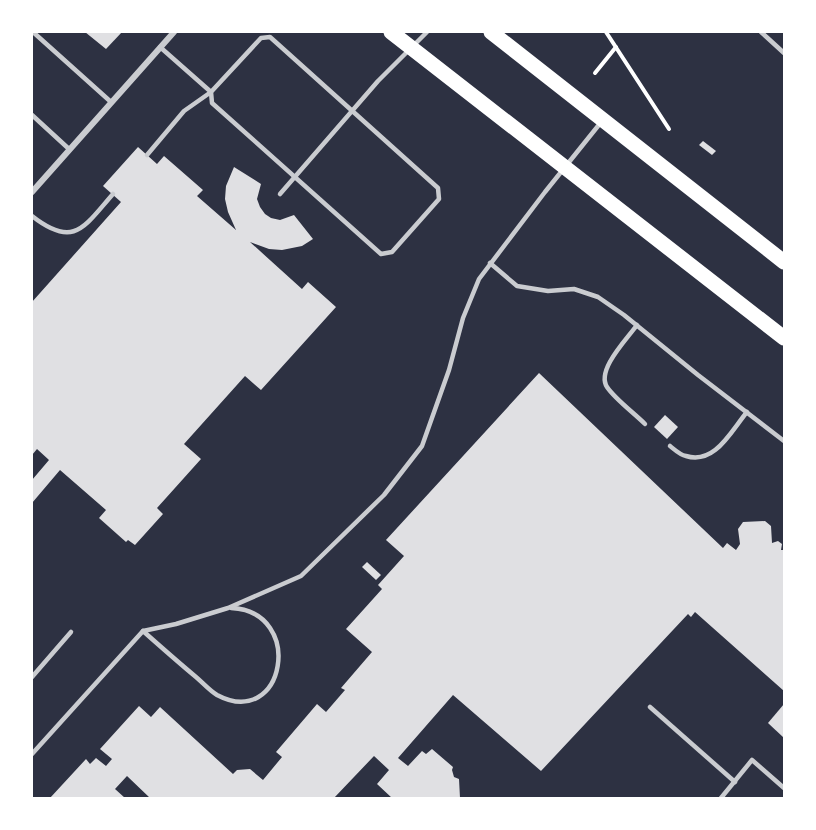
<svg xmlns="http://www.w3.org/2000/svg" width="816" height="830" font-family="'Crimson Pro',serif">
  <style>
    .building { fill: #e0e0e3 }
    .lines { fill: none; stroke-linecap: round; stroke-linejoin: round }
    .path { stroke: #fff; stroke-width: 4 }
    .service { stroke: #caccd0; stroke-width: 4.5 }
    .minor { stroke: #caccd0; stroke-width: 6 }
    .primary { stroke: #fff; stroke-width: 15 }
  </style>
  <rect width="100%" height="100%" fill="#2d3142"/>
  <g class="building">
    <polygon points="85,32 122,32 106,49"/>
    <polygon points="703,141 716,151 712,155 699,145"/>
    <polygon points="138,147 157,164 164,156 203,190 197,196 236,230 228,212 225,199 226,186 234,167 261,184 257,199 260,207 265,214 271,218 280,220 294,215 313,239 302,246 282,250 269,249 250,242 302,289 308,282 336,307 261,390 245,376 184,444 201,459 157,508 163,514 135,545 128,540 126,542 99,518 106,510 60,470 32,503 32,480 49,460 37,449 32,455 32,302 121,202 103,186"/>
    <polygon points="539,373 723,548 727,543 736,550 740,544 738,529 743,522 765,521 771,526 772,543 778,541 782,544 781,550 784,550 784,691 695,612 691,617 688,614 541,771 453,695 398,758 408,766 422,751 426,754 432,749 453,767 452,770 454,777 459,779 460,798 392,798 377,784 389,770 374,756 334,798 150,798 127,776 115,789 125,798 50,798 86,759 90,764 96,758 106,766 112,759 100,749 139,706 151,717 160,707 233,774 237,770 250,769 263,780 282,757 276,752 317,704 326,712 345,690 341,688 372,652 346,629 382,589 378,585 404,556 386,540"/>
    <polygon points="665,415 678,427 667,439 654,427"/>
    <polygon points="367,562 381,575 376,580 362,567"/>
    <polygon points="784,704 784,738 768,723"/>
  </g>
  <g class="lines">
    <g class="path">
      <polyline points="606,32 669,129"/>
      <polyline points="595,73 616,47"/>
    </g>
    <g class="service">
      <polyline points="33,32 111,102"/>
      <polyline points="761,32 784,53"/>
      <polygon points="270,37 438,188 439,199 392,252 381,254 212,103 211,92 261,38"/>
      <polyline points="32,115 69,149"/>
      <polyline points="147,155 184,111 211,92 160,47"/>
      <polyline points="280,194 378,81 427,32"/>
      <path d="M32,216C74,249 84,227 113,194"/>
      <polyline points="490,263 517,286 548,291 574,289 598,297 624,315 698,375 784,441"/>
      <path d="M637,325C627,339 596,370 607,387C615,399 634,413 645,424"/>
      <path d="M670,446C675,450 680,455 686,456C715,465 731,431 747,412"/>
      <path d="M143,631C161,647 178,662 196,677C203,683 210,691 217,695C285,731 306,611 231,608"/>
      <polyline points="32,677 71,632"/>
      <polyline points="650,707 735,782"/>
      <polyline points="32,754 143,631 176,624 228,608 301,576 384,495 422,446 449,370 463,318 479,279 545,192 602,121"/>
      <polyline points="721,798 752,760 784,788"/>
    </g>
    <polyline class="minor" points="32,192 174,32"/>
    <g class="primary">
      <polyline points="391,32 784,338"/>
      <polyline points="491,32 784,262"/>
    </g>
  </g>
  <rect width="816" height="830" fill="none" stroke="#ffffff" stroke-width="66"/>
</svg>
